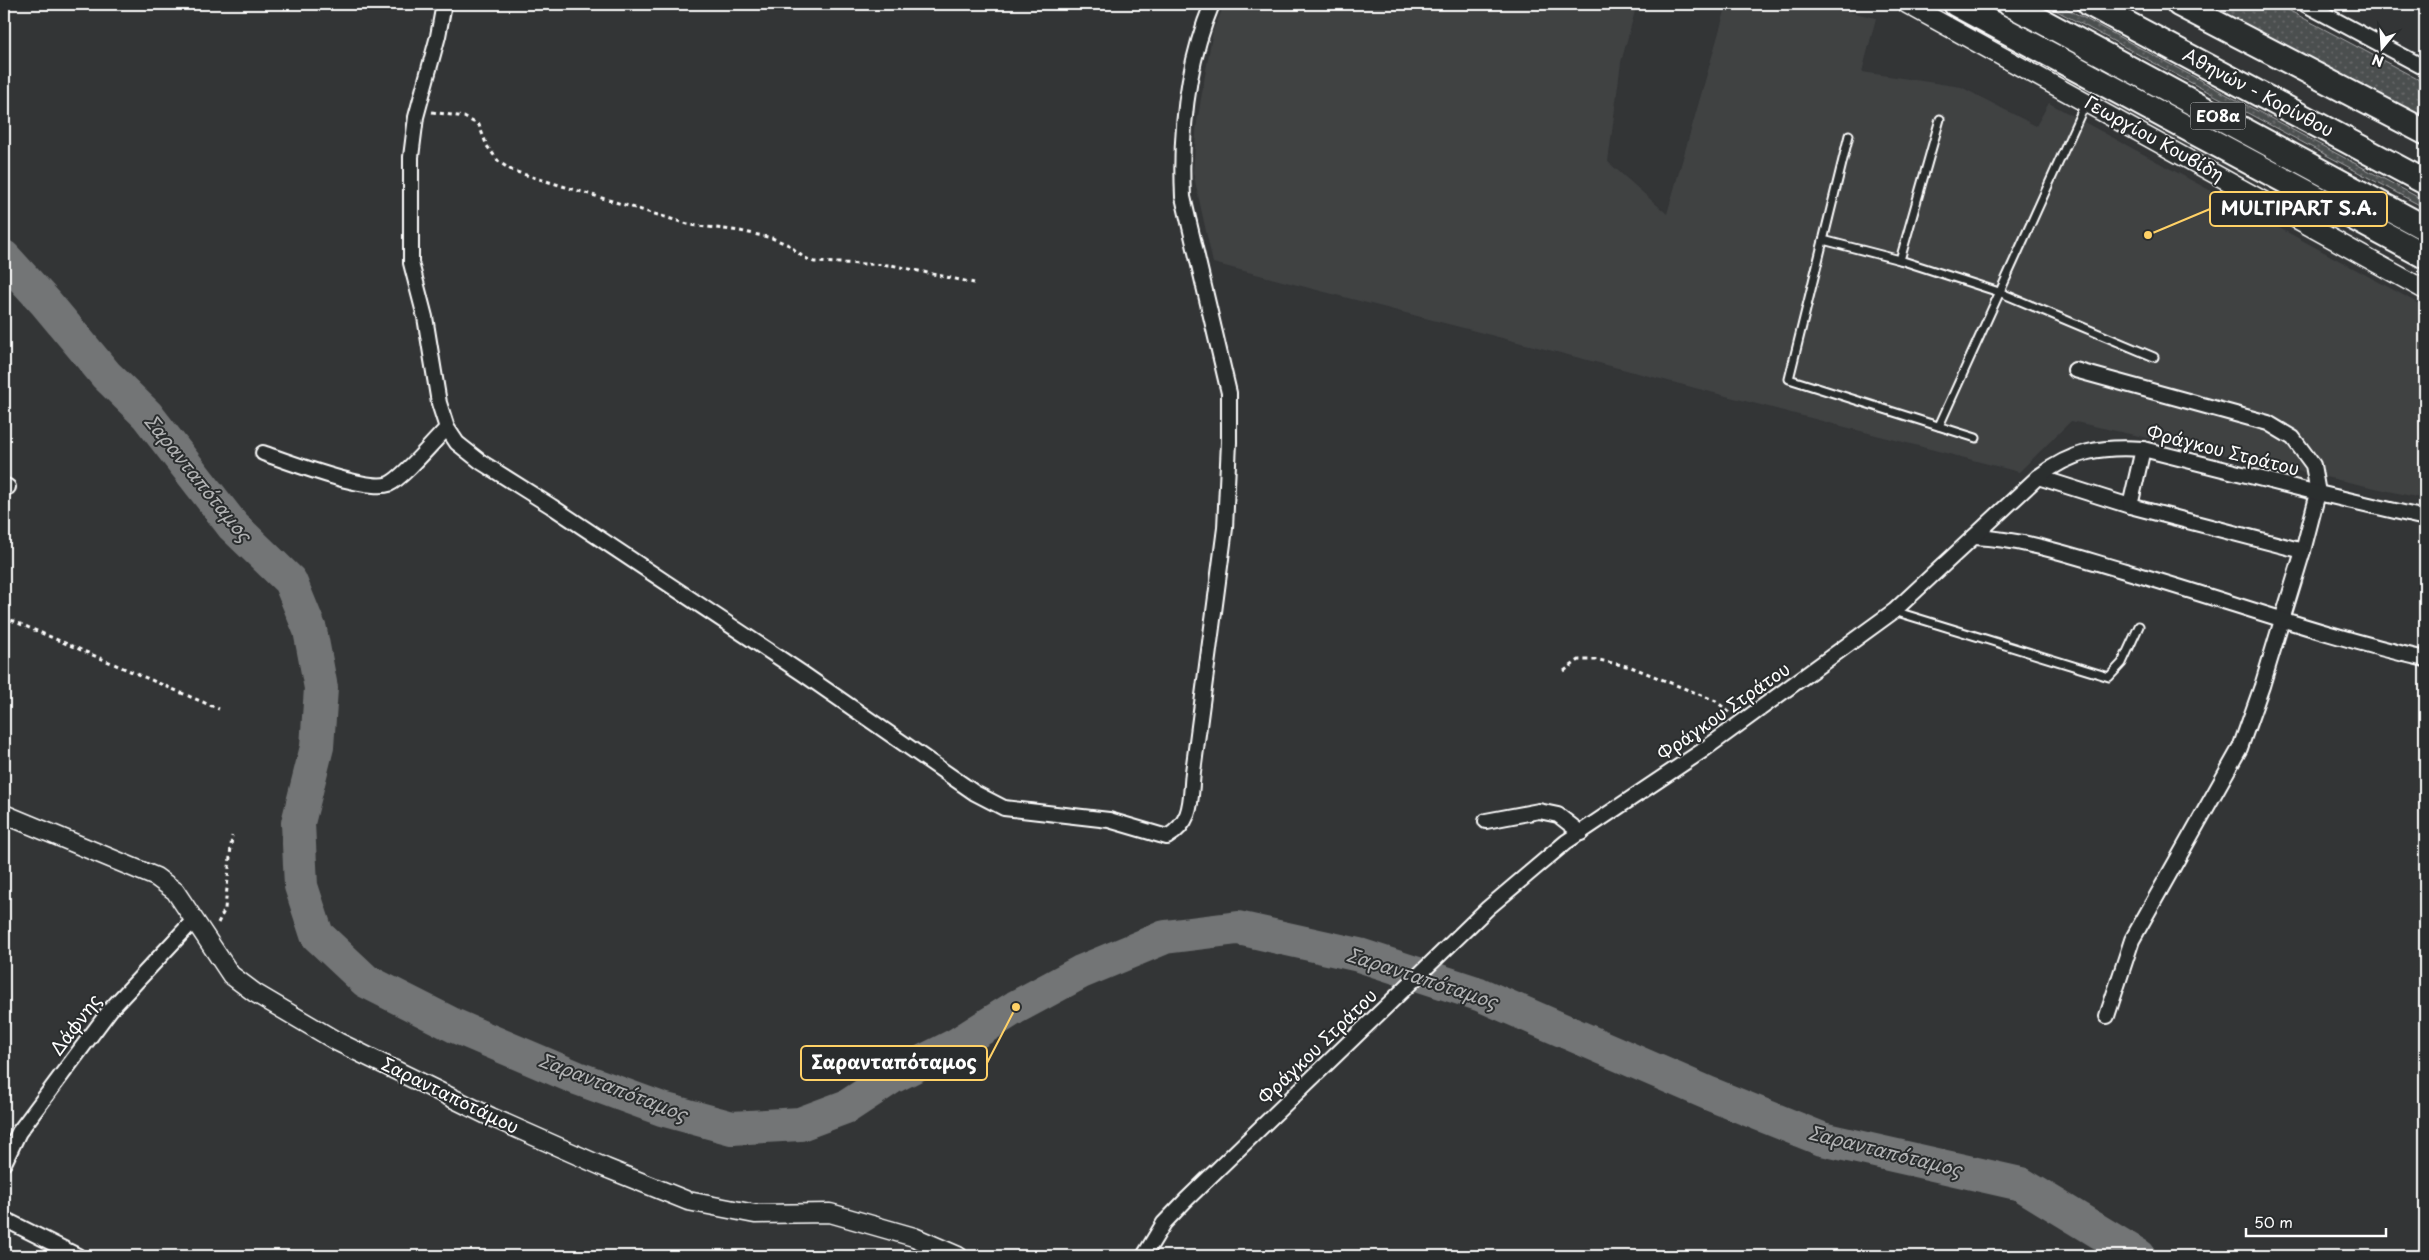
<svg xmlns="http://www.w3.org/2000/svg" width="2429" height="1260" font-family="'Playpen Sans',sans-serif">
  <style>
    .built { fill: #404243 }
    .grass { fill: url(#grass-dots); stroke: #a6a7a8 }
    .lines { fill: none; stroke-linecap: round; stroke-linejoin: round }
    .river { stroke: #737576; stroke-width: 34 }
    .service-casing { stroke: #fff; stroke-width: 11 }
    .minor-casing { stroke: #fff; stroke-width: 18 }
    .tertiary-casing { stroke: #fff; stroke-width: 21 }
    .trunk-casing { stroke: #fff; stroke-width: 28 }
    .path { stroke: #fff; stroke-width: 3; stroke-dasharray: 4 4; stroke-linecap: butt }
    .service { stroke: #2a2d2e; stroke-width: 7 }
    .minor { stroke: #2a2d2e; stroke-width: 14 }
    .tertiary { stroke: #2a2d2e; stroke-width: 18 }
    .trunk { stroke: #2a2d2e; stroke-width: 24 }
    .labels { text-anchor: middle; stroke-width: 4; stroke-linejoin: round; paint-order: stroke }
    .shield { fill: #2a2d2e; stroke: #bfc0c0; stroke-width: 1 }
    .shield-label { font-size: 16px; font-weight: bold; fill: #fff }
    .street-label { font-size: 18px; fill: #fff; stroke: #2a2d2e }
    .water-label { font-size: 19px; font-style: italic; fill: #b2b3b4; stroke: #2a2d2e }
    .leader { fill: none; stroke: #ffd166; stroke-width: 2 }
    .callout-dot { fill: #ffd166; stroke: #2a2d2e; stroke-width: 2 }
    .callout { fill: #2a2d2e; stroke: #ffd166; stroke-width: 2 }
    .callout-label { font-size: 19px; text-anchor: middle; font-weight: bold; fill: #fff }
  </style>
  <defs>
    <pattern id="grass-dots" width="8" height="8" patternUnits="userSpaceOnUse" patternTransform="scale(1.25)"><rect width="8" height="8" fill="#4c4f50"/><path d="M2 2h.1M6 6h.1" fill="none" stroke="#67696a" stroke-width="1.8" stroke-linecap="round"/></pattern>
  </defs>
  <rect width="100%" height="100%" fill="#333536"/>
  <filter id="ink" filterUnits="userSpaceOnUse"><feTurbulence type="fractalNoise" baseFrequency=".02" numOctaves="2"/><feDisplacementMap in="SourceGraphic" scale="10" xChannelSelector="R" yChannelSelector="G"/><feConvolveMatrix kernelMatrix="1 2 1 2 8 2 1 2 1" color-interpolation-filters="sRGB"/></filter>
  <g filter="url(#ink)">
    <polygon class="built" points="1225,4 1637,4 1621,62 1608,162 1667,214 1727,4 1815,4 1876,18 1862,72 1961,87 2036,126 2049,103 2425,307 2425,499 2071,421 2019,472 1213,263 1193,172 1197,122 1213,30"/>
    <g class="grass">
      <polygon points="2044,4 2058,4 2425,201 2425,208"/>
      <polygon points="2202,4 2277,4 2425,83 2425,123"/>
    </g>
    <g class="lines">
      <polyline class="river" points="4,257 46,303 106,375 147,415 233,526 290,581 310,630 321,688 317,747 298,823 301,886 317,935 366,981 455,1026 577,1078 662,1109 732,1128 800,1124 848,1106 892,1077 956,1045 1016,1007 1081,972 1165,937 1238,928 1359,955 1479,994 1710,1094 1822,1139 2021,1184 2139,1256"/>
      <defs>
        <g id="service">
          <polyline points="1849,135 1789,379 1976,438"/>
          <polyline points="1823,240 1900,260 1999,292 2154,357"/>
          <polyline points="1900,260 1940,119"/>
          <polyline points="1939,426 2086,102"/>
          <polyline points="1894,611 2109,677 2122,663 2139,626"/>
        </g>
        <g id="minor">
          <path d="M444,4L438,36L416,117L411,157V263L425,317L439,403L447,428L457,443L481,462L551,506L802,673L975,793L1004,808L1109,820L1167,837C1194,821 1190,799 1193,772L1225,528L1229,442V393L1183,197C1180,132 1187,64 1212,4"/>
          <polyline points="2305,4 2425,68"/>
          <polyline points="2075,370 2268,423 2293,438 2313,465 2318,493 2303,551 2262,686 2240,748 2132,940 2107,1016"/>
          <path d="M263,453C289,462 367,492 389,484C403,478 434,441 447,428"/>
          <polyline points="2038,477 2130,506 2303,551"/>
          <polyline points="4,485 8,487"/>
          <polyline points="2130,506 2143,449"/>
          <path d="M1974,537C2026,539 2076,557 2125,571C2226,600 2324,636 2425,659"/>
          <polyline points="1486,821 1539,811 1558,815 1581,833"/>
          <polyline points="4,1163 19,1132 110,1010 193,921"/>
          <polyline points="4,1219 78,1256"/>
          <path d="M1144,1256L1164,1223L1186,1200L1488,908L1534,869L1566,842L1702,751L1894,611L2038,477C2072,451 2101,446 2143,449L2318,493L2425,518"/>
        </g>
        <g id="tertiary">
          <polyline points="1907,4 2425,290"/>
          <polyline points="4,814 156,877 175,891 231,975 255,993 338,1042 491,1117 606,1168 688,1201 755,1214 830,1213 914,1237 958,1256"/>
        </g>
        <g id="trunk">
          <polyline points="1956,4 2425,256"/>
          <polyline points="2010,4 2425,228"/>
          <polyline points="2090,4 2425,182"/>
          <polyline points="2179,4 2425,132"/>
        </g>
      </defs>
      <use href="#service" class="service-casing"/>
      <use href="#minor" class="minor-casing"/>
      <use href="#tertiary" class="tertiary-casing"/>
      <use href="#trunk" class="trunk-casing"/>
      <g class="path">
        <polyline points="432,112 464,117 479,125 487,146 499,162 513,171 691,225 740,231 772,238 789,245 803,257 814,262 891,265 974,283"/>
        <polyline points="4,617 219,709"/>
        <polyline points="1564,671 1579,660 1599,660 1631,667 1716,701 1730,713"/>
        <polyline points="218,923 225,909 232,836"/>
      </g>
      <use href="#service" class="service"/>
      <use href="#minor" class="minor"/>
      <use href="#tertiary" class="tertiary"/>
      <use href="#trunk" class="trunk"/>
    </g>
  </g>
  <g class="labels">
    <rect class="shield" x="2190.5" y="102.5" width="55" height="27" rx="4"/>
    <g class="shield-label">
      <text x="2218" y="122">ΕΟ8α</text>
    </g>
    <g class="street-label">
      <text transform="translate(2258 93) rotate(28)" y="6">Αθηνών - Κορίνθου</text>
      <text transform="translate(2154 139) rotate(29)" y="6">Γεωργίου Κουβίδη</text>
      <text transform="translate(2223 451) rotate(14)" y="6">Φράγκου Στράτου</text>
      <text transform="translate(1724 712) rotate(-35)" y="6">Φράγκου Στράτου</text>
      <text transform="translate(76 1025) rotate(-53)" y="6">Δάφνης</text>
      <text transform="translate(1318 1047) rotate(-44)" y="6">Φράγκου Στράτου</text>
      <text transform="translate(450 1096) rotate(26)" y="6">Σαρανταποτάμου</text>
    </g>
    <g class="water-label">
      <text transform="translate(198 478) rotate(51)" y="7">Σαρανταπόταμος</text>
      <text transform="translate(1422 978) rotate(18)" y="7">Σαρανταπόταμος</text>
      <text transform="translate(613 1087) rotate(21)" y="7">Σαρανταπόταμος</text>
      <text transform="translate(1885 1151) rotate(14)" y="7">Σαρανταπόταμος</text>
    </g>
  </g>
  <path class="leader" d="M2148 235L2210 209M1016 1007L987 1063"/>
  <g class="callout-dot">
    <circle cx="2148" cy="235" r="5"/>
    <circle cx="1016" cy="1007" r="5"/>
  </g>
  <g class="callout">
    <rect x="2210" y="192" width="177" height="34" rx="5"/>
    <rect x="801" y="1046" width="186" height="34" rx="5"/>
  </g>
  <g class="callout-label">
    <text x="2299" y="215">MULTIPART S.A.</text>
    <text x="894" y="1069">Σαρανταπόταμος</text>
  </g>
  <rect width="2429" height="1260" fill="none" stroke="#2a2d2e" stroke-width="20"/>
  <rect x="10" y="10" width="2409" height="1240" fill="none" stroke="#fff" stroke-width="2" filter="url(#ink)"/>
  <g transform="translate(2382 48) rotate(198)" stroke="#2a2d2e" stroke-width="4" paint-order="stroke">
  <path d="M0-4L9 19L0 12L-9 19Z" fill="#ffffff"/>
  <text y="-8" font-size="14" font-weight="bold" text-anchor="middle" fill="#ffffff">N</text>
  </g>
  <path d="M2246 1228v8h140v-8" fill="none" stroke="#ffffff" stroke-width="2.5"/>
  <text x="2254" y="1228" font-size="15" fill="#ffffff" stroke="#2a2d2e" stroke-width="4" paint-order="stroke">50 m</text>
</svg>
